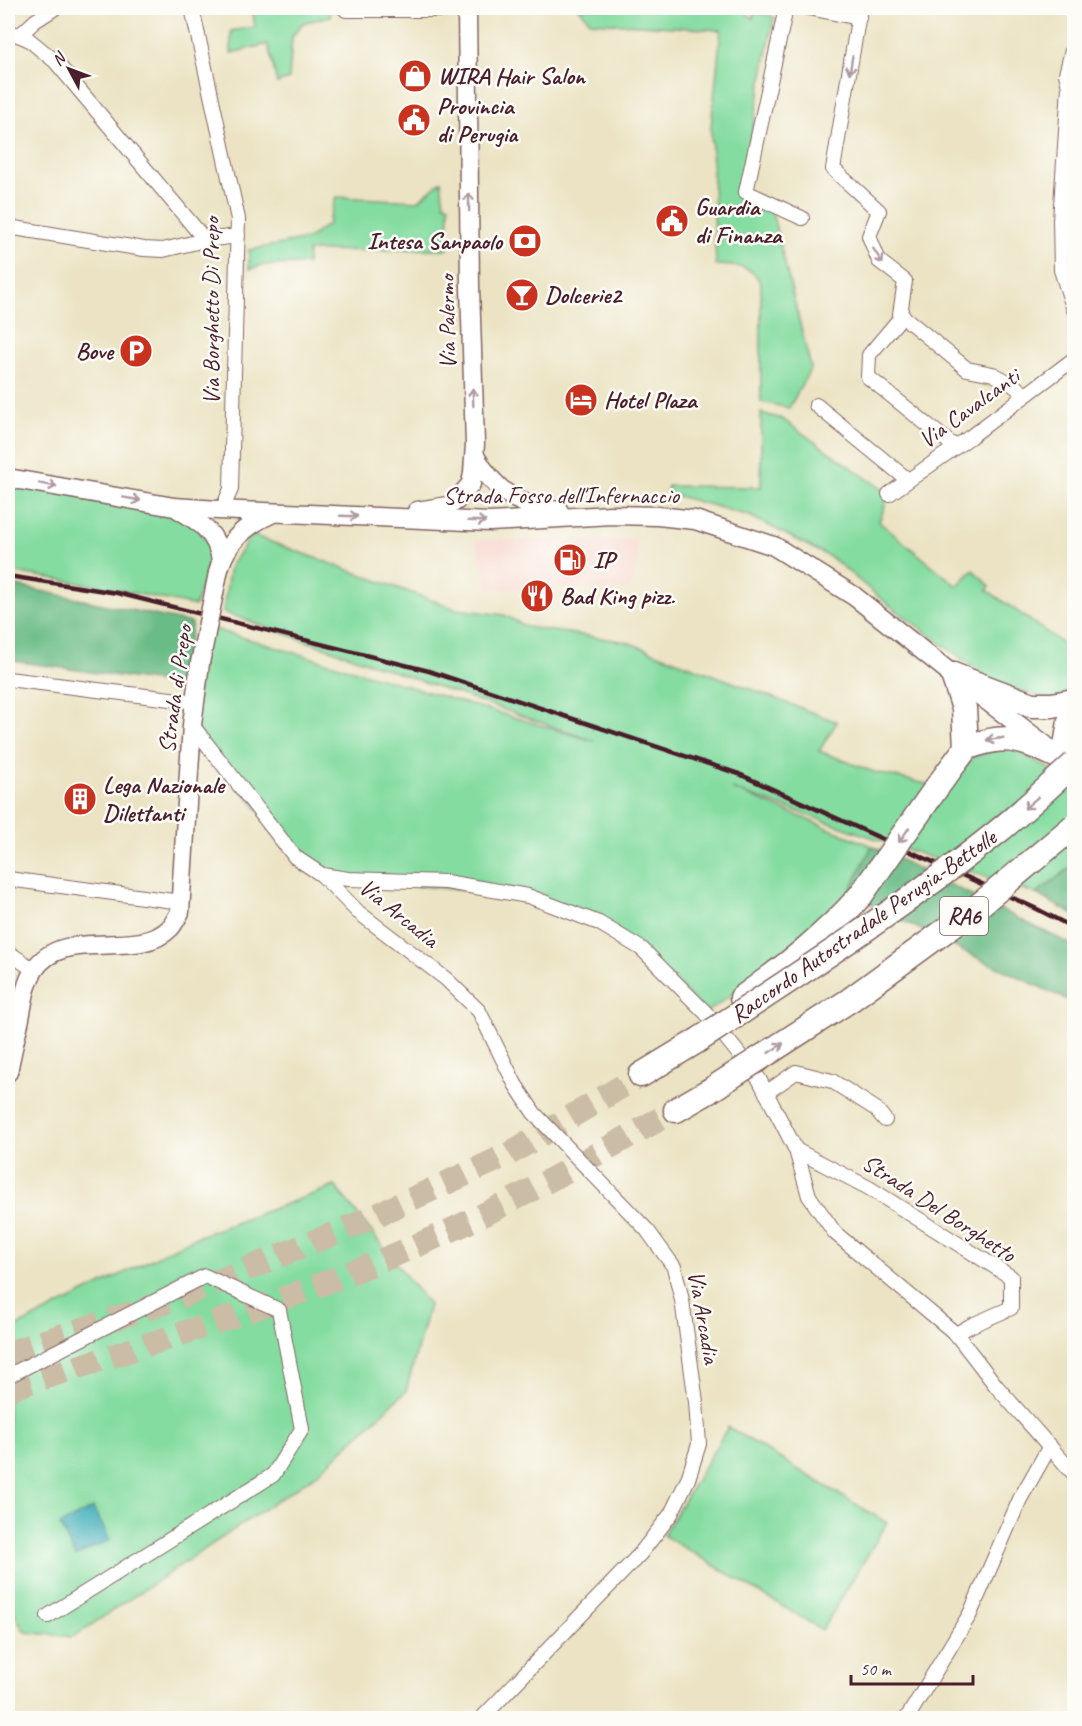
<svg xmlns="http://www.w3.org/2000/svg" width="1082" height="1726" font-family="Caveat,sans-serif">
  <style>
    .built { fill: #f7d1c9 }
    .green { fill: #84dca0; stroke: #677e66; stroke-width: 1.5 }
    .forest { fill: #6bbc86; stroke: #5a6e58; stroke-width: 1.5 }
    .water { fill: #3faeba; stroke: #446672; stroke-width: 1.5 }
    .lines { fill: none; stroke-linecap: round; stroke-linejoin: round }
    .highway-tunnel { stroke: #cbbca5; stroke-width: 24; stroke-dasharray: 24 12; stroke-linecap: butt }
    .street-casing { stroke: #826460; stroke-width: 16 }
    .secondary-casing { stroke: #826460; stroke-width: 21 }
    .highway-casing { stroke: #826460; stroke-width: 27 }
    .street { stroke: #fff; stroke-width: 14 }
    .secondary { stroke: #fff; stroke-width: 18 }
    .highway { stroke: #fff; stroke-width: 24 }
    .rail { stroke: #4a1f2b; stroke-width: 4.5 }
    .secondary-bridge-casing { stroke: #826460; stroke-width: 21; stroke-linecap: butt }
    .highway-bridge-casing { stroke: #826460; stroke-width: 27; stroke-linecap: butt }
    .secondary-bridge { stroke: #fff; stroke-width: 18 }
    .highway-bridge { stroke: #fff; stroke-width: 24 }
    .oneway { stroke: #ae9aa0 }
    .labels { text-anchor: middle; stroke-width: 5; stroke-linejoin: round; paint-order: stroke }
    .shield { fill: #fdfcf7; stroke: #806168; stroke-width: 1.5 }
    .shield-label { font-size: 22px; font-weight: bold; fill: #4a1f2b }
    .poi-label { font-size: 24px; font-weight: bold; fill: #4a1f2b; stroke: #fdfcf7; text-anchor: start }
    .street-label { font-size: 24px; fill: #4a1f2b; stroke: #fdfcf7 }
  </style>
  <rect width="100%" height="100%" fill="#fdfcf7"/>
  <filter id="ink" filterUnits="userSpaceOnUse"><feTurbulence type="fractalNoise" baseFrequency=".0167" numOctaves="2"/><feDisplacementMap in="SourceGraphic" scale="12" xChannelSelector="R" yChannelSelector="G"/><feConvolveMatrix kernelMatrix="1 2 1 2 8 2 1 2 1" color-interpolation-filters="sRGB"/></filter>
  <filter id="wash" filterUnits="userSpaceOnUse"><feTurbulence type="fractalNoise" baseFrequency=".008" numOctaves="4" result="noise"/><feDisplacementMap in="SourceGraphic" scale="24" xChannelSelector="R" yChannelSelector="G"/><feGaussianBlur stdDeviation="1.35" result="paint"/><feColorMatrix in="noise" values="0 0 0 0 0 0 0 0 0 0 0 0 0 0 0 0 0 1.4 0 .05"/><feComposite in="paint" operator="in"/></filter>
  <g filter="url(#wash)">
    <rect width="100%" height="100%" fill="#ebe3c3"/>
    <polygon class="built" points="475,540 637,540 637,560 632,589 489,589"/>
    <g class="green">
      <polygon points="258,8 330,8 330,16 303,23 292,37 289,79 277,83 268,44 231,53 231,31 255,27 252,9"/>
      <path d="M579,8H736L743,9L753,19L755,12L774,17L747,158L743,193L770,204L811,368L789,408L761,402V284C752,264 735,266 716,265L711,128L721,30L591,22Z"/>
      <polygon points="441,181 444,204 449,205 448,249 308,251 307,264 263,265 249,269 249,250 308,239 328,224 336,197 418,201"/>
      <polygon points="761,413 782,419 889,494 879,522 957,586 973,570 990,586 987,590 1069,648 1074,641 1074,688 1053,701 994,682 886,603 832,558 750,516 667,493 668,486 761,487"/>
      <polygon points="8,481 169,511 194,523 210,545 209,564 195,606 115,589 8,571"/>
      <polygon points="252,535 456,609 504,615 527,627 627,642 837,722 819,751 874,772 948,789 973,757 1008,746 1074,782 1074,865 1036,894 732,789 872,846 849,893 775,963 706,1013 642,949 528,896 348,879 295,857 192,725 207,627 594,741 223,612 230,566"/>
      <polygon points="335,1186 429,1305 406,1391 317,1474 73,1637 25,1632 8,1603 8,1331 194,1238"/>
      <polygon points="728,1427 887,1523 822,1630 663,1535"/>
    </g>
    <g class="forest">
      <polygon points="8,584 192,623 181,685 8,660"/>
      <polygon points="872,846 1074,946 1074,1003 963,951 849,893"/>
      <polygon points="1074,865 1074,915 1036,894"/>
    </g>
    <polygon class="water" points="93,1508 110,1540 75,1556 60,1525"/>
  </g>
  <g filter="url(#ink)">
    <g class="lines">
      <g class="highway-tunnel">
        <polyline points="8,1353 172,1300 364,1221 507,1155 641,1075"/>
        <path d="M8,1389C160,1341 314,1294 460,1226C534,1191 605,1149 676,1110"/>
      </g>
      <defs>
        <g id="street">
          <polyline points="192,8 238,219 231,489 222,510"/>
          <polyline points="344,8 346,10 467,10"/>
          <polyline points="786,8 746,192 802,218"/>
          <polyline points="809,8 859,18"/>
          <polyline points="860,8 833,169 879,211 869,236 879,261 905,281 900,314 967,369 993,374 1012,384 1026,395"/>
          <polyline points="8,31 28,39 55,61 205,240 163,250 144,249 8,227"/>
          <polyline points="20,35 35,21 55,8"/>
          <polyline points="1074,43 1066,74 1069,87 1060,220 1061,270 1074,310"/>
          <polyline points="205,240 238,236"/>
          <polyline points="902,316 869,355 868,377 955,447"/>
          <polyline points="816,405 908,480"/>
          <polyline points="889,494 970,437 1074,359"/>
          <polyline points="8,679 195,702"/>
          <polyline points="192,725 295,857 322,875 348,879 446,882 528,896 599,923 642,949 706,1013 759,1079 796,1150 809,1196 835,1233 956,1334 997,1387 1074,1474"/>
          <polyline points="322,875 358,912 446,979 479,1011 515,1084 534,1113 647,1230 674,1267 682,1300 696,1402 699,1444 688,1479 671,1514 640,1554 482,1718"/>
          <polyline points="8,879 181,902"/>
          <polyline points="8,952 34,970"/>
          <polyline points="766,1093 796,1072 832,1081 876,1109 885,1120"/>
          <polyline points="796,1150 869,1188 1011,1277 1011,1308 970,1326 956,1334"/>
          <polyline points="8,1376 205,1276 279,1310 302,1429 273,1475 48,1616"/>
          <polyline points="907,1718 970,1614 1020,1499 1050,1446"/>
        </g>
        <g id="secondary">
          <path d="M475,456C495,491 518,507 559,511"/>
          <polyline points="8,478 174,507 218,510 490,522 611,515 658,516 695,520 774,546 854,596 953,675 1045,745"/>
          <path d="M178,509C200,522 217,533 221,560"/>
          <polyline points="417,511 448,506 457,500 471,484 473,473 475,444 470,287 467,8"/>
          <path d="M218,573C224,544 244,526 271,514"/>
          <path d="M8,1072C11,1056 15,1039 19,1023C23,1005 24,986 34,970C64,924 137,962 170,928C174,924 177,917 180,912L192,725L200,663"/>
        </g>
        <g id="highway">
          <polyline points="953,675 1032,705 1052,705 1074,701"/>
          <path d="M966,748C1010,731 1023,741 1064,759L1070,721L1074,714"/>
          <polyline points="937,787 966,748 964,708 953,675"/>
          <path d="M742,998C786,966 825,936 861,895"/>
          <polyline points="641,1075 697,1041"/>
          <polyline points="676,1110 709,1091"/>
        </g>
      </defs>
      <use href="#street" class="street-casing"/>
      <use href="#secondary" class="secondary-casing"/>
      <use href="#highway" class="highway-casing"/>
      <use href="#street" class="street"/>
      <use href="#secondary" class="secondary"/>
      <use href="#highway" class="highway"/>
      <polyline class="rail" points="8,576 117,593 429,671 739,774 1037,909 1074,928"/>
      <defs>
        <polyline id="secondary-bridge" points="200,663 218,573"/>
        <g id="highway-bridge">
          <polyline points="861,895 937,787"/>
          <path d="M697,1041C799,974 901,909 996,833C1023,812 1048,787 1074,764"/>
          <polyline points="709,1091 850,1000 976,908 1074,826"/>
        </g>
      </defs>
      <use href="#secondary-bridge" class="secondary-bridge-casing"/>
      <use href="#highway-bridge" class="highway-bridge-casing"/>
      <use href="#secondary-bridge" class="secondary-bridge"/>
      <use href="#highway-bridge" class="highway-bridge"/>
    </g>
    <defs><path id="oneway-shaft" d="M-6 0H5M1.5-3L5.5 0L1.5 3" fill="none" stroke-width="1.6" stroke-linecap="round" stroke-linejoin="round" transform="scale(1.5)"/></defs>
    <g class="oneway">
      <use href="#oneway-shaft" transform="translate(851 65) rotate(99)"/>
      <use href="#oneway-shaft" transform="translate(469 202) rotate(-91)"/>
      <use href="#oneway-shaft" transform="translate(878 256) rotate(57)"/>
      <use href="#oneway-shaft" transform="translate(473 397) rotate(-92)"/>
      <use href="#oneway-shaft" transform="translate(48 485) rotate(10)"/>
      <use href="#oneway-shaft" transform="translate(132 499) rotate(10)"/>
      <use href="#oneway-shaft" transform="translate(349 516) rotate(2)"/>
      <use href="#oneway-shaft" transform="translate(477 521) rotate(2)"/>
      <use href="#oneway-shaft" transform="translate(995 739) rotate(172)"/>
      <use href="#oneway-shaft" transform="translate(1031 803) rotate(139)"/>
      <use href="#oneway-shaft" transform="translate(904 835) rotate(125)"/>
      <use href="#oneway-shaft" transform="translate(776 1048) rotate(-33)"/>
    </g>
  </g>
  <defs>
    <symbol id="shop-disc" viewBox="-11 -11 22 22"><circle r="9.5" fill="#c8321e" stroke="#fdfcf7"/><path d="M-5-2.5h2.3a2.7 3.5 0 0 1 5.4 0H5L5.5 6h-11ZM-1.5-2.5h3a1.5 2.3 0 0 0-3 0Z" fill="#fff"/></symbol>
    <symbol id="civic-disc" viewBox="-11 -11 22 22"><circle r="9.5" fill="#c8321e" stroke="#fdfcf7"/><path d="M-.6-6.5H3V-4.5H.6V-3L4-1V1h2V6H-6V1h2V-1L-.6-3ZM-1.2 2.5V6h2.4V2.5Z" fill="#fff"/></symbol>
    <symbol id="bank-disc" viewBox="-11 -11 22 22"><circle r="9.5" fill="#c8321e" stroke="#fdfcf7"/><path d="M-6-4H6V4H-6ZM0-2.3a2.3 2.3 0 1 0 0 4.6a2.3 2.3 0 1 0 0-4.6Z" fill="#fff"/></symbol>
    <symbol id="bar-disc" viewBox="-11 -11 22 22"><circle r="9.5" fill="#c8321e" stroke="#fdfcf7"/><path d="M-6-5H6L.8 .8V4.5H3.5V6h-7V4.5H-.8V.8Z" fill="#fff"/></symbol>
    <symbol id="parking-disc" viewBox="-11 -11 22 22"><circle r="9.5" fill="#c8321e" stroke="#fdfcf7"/><path d="M-3.5-5.5H1a3.5 3.5 0 0 1 0 7H-1V5.5H-3.5ZM-1-3.4V-.6H.8a1.4 1.4 0 0 0 0-2.8Z" fill="#fff"/></symbol>
    <symbol id="hotel-disc" viewBox="-11 -11 22 22"><circle r="9.5" fill="#c8321e" stroke="#fdfcf7"/><path d="M-6-4.5h1.5V1H6V5H4.5V3h-9V5H-6ZM-4 0a1.8 1.8 0 1 1 3.6 0ZM.5 0V-2.5h3Q6-2.5 6 0Z" fill="#fff"/></symbol>
    <symbol id="fuel-disc" viewBox="-11 -11 22 22"><circle r="9.5" fill="#c8321e" stroke="#fdfcf7"/><path d="M-5.5-6h7V0h2V4h1.3V-2.5L3-4.5l.8-.8L6-3V5H2.5V1h-1V6h-7ZM-4.2-4.7v3.2H.2V-4.7Z" fill="#fff"/></symbol>
    <symbol id="restaurant-disc" viewBox="-11 -11 22 22"><circle r="9.5" fill="#c8321e" stroke="#fdfcf7"/><path d="M-5-6h1v4h1v-4h1v4h1v-4h1v5L-1.5 .5V6h-2V.5L-5-1ZM5-6V6H3V1.5H1.5Q1.5-4 5-6Z" fill="#fff"/></symbol>
    <symbol id="building-disc" viewBox="-11 -11 22 22"><circle r="9.5" fill="#c8321e" stroke="#fdfcf7"/><path d="M-4-6H4V6H1V3H-1V6H-4ZM-2.5-4.3h1.7v1.8h-1.7ZM.8-4.3h1.7v1.8H.8ZM-2.5-1h1.7V.8h-1.7ZM.8-1h1.7V.8H.8Z" fill="#fff"/></symbol>
  </defs>
  <g fill-rule="evenodd">
    <use href="#shop-disc" x="396" y="57" width="38" height="38"/>
    <use href="#civic-disc" x="395" y="101" width="38" height="38"/>
    <use href="#civic-disc" x="653" y="202" width="38" height="38"/>
    <use href="#bank-disc" x="506" y="222" width="38" height="38"/>
    <use href="#bar-disc" x="503" y="276" width="38" height="38"/>
    <use href="#parking-disc" x="117" y="332" width="38" height="38"/>
    <use href="#hotel-disc" x="562" y="381" width="38" height="38"/>
    <use href="#fuel-disc" x="551" y="541" width="38" height="38"/>
    <use href="#restaurant-disc" x="518" y="577" width="38" height="38"/>
    <use href="#building-disc" x="61" y="780" width="38" height="38"/>
  </g>
  <g class="labels">
    <rect class="shield" x="940" y="897" width="48" height="38" rx="4.5"/>
    <g class="shield-label">
      <text x="964" y="924">RA6</text>
    </g>
    <g class="poi-label">
      <text x="438" y="84">WIRA Hair Salon</text>
      <text x="437" y="114">Provincia<tspan x="437" dy="28">di Perugia</tspan></text>
      <text x="695" y="215">Guardia<tspan x="695" dy="28">di Finanza</tspan></text>
      <text x="502" y="249" text-anchor="end">Intesa Sanpaolo</text>
      <text x="545" y="303">Dolcerie2</text>
      <text x="113" y="359" text-anchor="end">Bove</text>
      <text x="604" y="408">Hotel Plaza</text>
      <text x="593" y="568">IP</text>
      <text x="560" y="604">Bad King pizz.</text>
      <text x="103" y="793">Lega Nazionale<tspan x="103" dy="28">Dilettanti</tspan></text>
    </g>
    <g class="street-label">
      <text transform="translate(211 311) rotate(-90)" y="8">Via Borghetto Di Prepo</text>
      <text transform="translate(447 322) rotate(-91)" y="8">Via Palermo</text>
      <text transform="translate(969 408) rotate(-36)" y="8">Via Cavalcanti</text>
      <text x="561" y="503">Strada Fosso dell'Infernaccio</text>
      <text transform="translate(175 689) rotate(-82)" y="8">Strada di Prepo</text>
      <text transform="translate(399 913) rotate(39)" y="8">Via Arcadia</text>
      <text transform="translate(863 926) rotate(-35)" y="8">Raccordo Autostradale Perugia-Bettolle</text>
      <text transform="translate(939 1208) rotate(33)" y="8">Strada Del Borghetto</text>
      <text transform="translate(704 1317) rotate(80)" y="8">Via Arcadia</text>
    </g>
  </g>
  <rect width="1082" height="1726" fill="none" stroke="#fdfcf7" stroke-width="30"/>
  <g transform="translate(69 69) rotate(311)" stroke="#fdfcf7" stroke-width="4.5" paint-order="stroke">
  <path d="M0-4.5L10 22L0 15L-10 22Z" fill="#4a1f2b"/>
  <text y="-9" font-size="16" font-weight="bold" text-anchor="middle" fill="#4a1f2b">N</text>
  </g>
  <path d="M851 1675v9h122v-9" fill="none" stroke="#4a1f2b" stroke-width="3"/>
  <text x="860" y="1675" font-size="18" fill="#4a1f2b" stroke="#fdfcf7" stroke-width="4.5" paint-order="stroke">50 m</text>
</svg>
